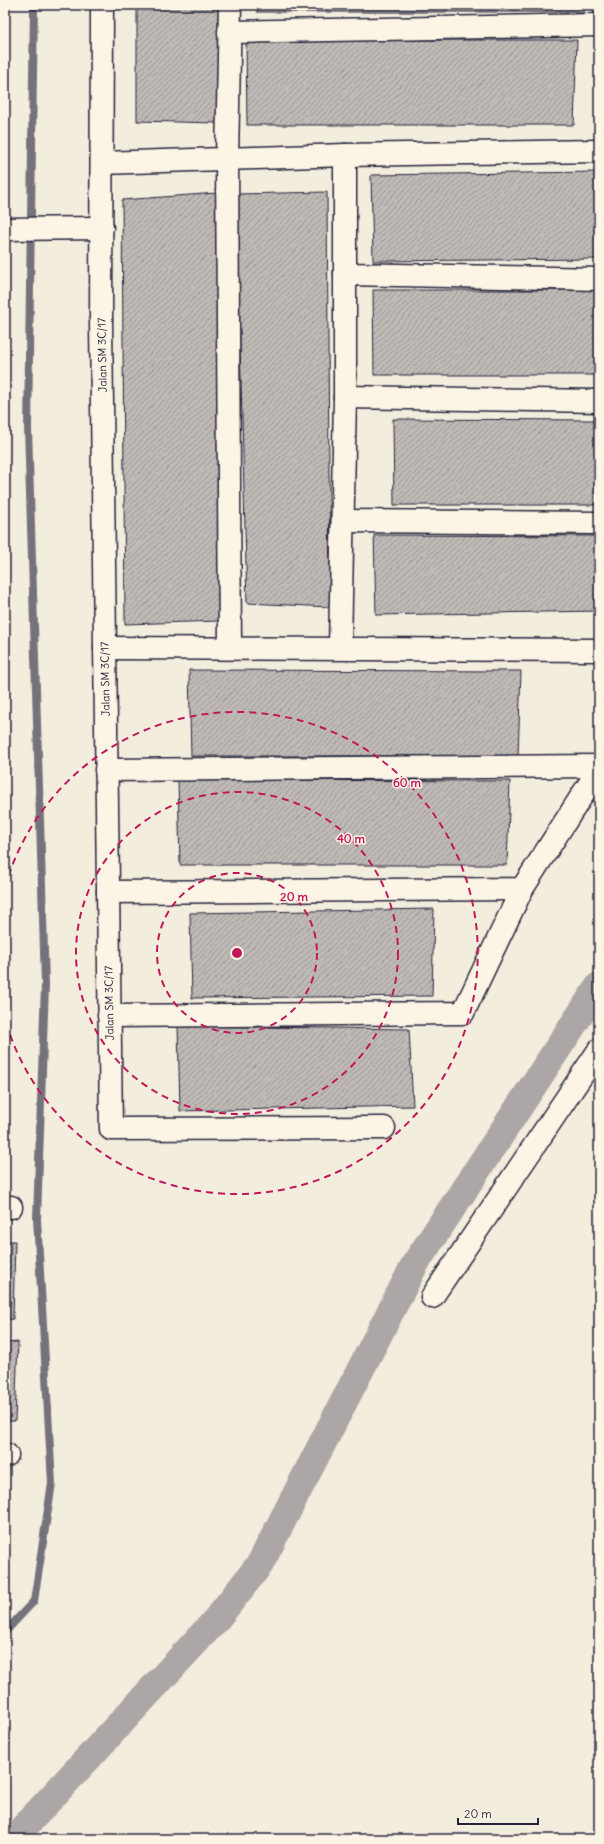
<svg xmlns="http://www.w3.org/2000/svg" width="604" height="1844" font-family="Delius,sans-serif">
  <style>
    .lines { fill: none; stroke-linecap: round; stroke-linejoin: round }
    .stream { stroke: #75727b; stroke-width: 8 }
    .canal { stroke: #aca7a6; stroke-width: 28 }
    .building { fill: url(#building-hatch); stroke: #22223b }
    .minor-casing { stroke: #22223b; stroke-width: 25 }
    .minor { stroke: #fcf5e5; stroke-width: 22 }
    .ring { fill: none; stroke: #c2185b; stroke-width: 2; stroke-dasharray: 7 5 }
    .labels { text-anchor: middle; stroke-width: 3; stroke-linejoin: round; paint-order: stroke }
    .street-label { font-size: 11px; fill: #22223b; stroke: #fcf5e5 }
    .centre { fill: #c2185b; stroke: #fcf5e5; stroke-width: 2 }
    .ring-label { font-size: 12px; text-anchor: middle; font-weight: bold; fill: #c2185b; stroke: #fcf5e5; stroke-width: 3; stroke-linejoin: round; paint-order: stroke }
  </style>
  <defs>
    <pattern id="building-hatch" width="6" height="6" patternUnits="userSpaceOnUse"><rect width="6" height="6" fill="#bfbab6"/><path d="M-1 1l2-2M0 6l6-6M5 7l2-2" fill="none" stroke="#9b9795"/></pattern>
  </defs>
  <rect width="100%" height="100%" fill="#f3edde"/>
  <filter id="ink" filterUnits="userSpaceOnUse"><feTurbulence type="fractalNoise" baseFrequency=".025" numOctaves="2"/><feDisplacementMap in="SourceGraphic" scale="8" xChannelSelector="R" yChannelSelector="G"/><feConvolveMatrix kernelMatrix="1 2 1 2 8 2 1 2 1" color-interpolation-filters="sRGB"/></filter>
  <g filter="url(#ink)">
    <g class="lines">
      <polyline class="stream" points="5,1632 34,1601 52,1483 37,1219 45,984 28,428 34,5"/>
      <polyline class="canal" points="13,1839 215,1621 260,1564 415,1264 599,986"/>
    </g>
    <g class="building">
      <polygon points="137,5 219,5 217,123 137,121"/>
      <rect x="257" y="5" width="327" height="7"/>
      <polygon points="246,40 577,40 574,125 247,125"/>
      <polygon points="599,172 599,259 373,261 371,175"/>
      <polygon points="327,192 330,607 247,603 236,194"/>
      <polygon points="217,193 220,621 125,624 122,200"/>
      <polygon points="373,290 599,290 599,375 374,375"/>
      <polygon points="393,419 599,420 599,505 394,505"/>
      <polygon points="374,535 599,536 599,611 376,615"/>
      <polygon points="189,670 521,671 518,756 191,756"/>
      <polygon points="178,780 510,781 507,865 180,865"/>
      <polygon points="434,909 432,996 192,998 190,913"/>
      <polygon points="178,1026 409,1029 413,1106 180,1111"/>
      <polygon points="5,1241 15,1241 13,1319 5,1320"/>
      <polygon points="18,1342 15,1421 5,1421 5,1343"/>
    </g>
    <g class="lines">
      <defs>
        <g id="minor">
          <polyline points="102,5 101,323 111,1129 384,1128"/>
          <polyline points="230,5 227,158 230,648"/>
          <polyline points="229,32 599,25"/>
          <polyline points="102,163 345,155 599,151"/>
          <polyline points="5,229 102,228"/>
          <polyline points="345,274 599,279"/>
          <polyline points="345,397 599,401"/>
          <polyline points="343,521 599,523"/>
          <polyline points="105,648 599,650"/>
          <polyline points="340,648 345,397 345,155"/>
          <polyline points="106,770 599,766"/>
          <polyline points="108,892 522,889 599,769"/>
          <polyline points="109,1016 463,1013 522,889"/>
          <polyline points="5,1207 11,1207"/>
          <polyline points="432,1297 599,1050"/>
          <polyline points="5,1455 7,1455"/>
        </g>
      </defs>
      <use href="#minor" class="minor-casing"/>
      <use href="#minor" class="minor"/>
    </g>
  </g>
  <g class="ring">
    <circle cx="237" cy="953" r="80"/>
    <circle cx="237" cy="953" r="161"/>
    <path d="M5 887A241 241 0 1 1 5 1019"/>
  </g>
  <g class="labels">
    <g class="street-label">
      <text transform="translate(102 355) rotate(-91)" y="4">Jalan SM 3C/17</text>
      <text transform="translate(105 679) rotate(-91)" y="4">Jalan SM 3C/17</text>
      <text transform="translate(109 1003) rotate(-91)" y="4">Jalan SM 3C/17</text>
    </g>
  </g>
  <circle cx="237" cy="953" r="6" class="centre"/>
  <g class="ring-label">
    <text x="407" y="787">60 m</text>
    <text x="351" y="843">40 m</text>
    <text x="294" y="901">20 m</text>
  </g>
  <rect width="604" height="1844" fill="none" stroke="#fcf5e5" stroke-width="20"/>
  <rect x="10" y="10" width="584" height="1824" fill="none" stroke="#22223b" stroke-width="1.5" filter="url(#ink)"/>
  <path d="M458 1818v6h80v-6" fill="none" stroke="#22223b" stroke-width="2"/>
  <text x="464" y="1818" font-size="12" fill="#22223b" stroke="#fcf5e5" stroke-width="3" paint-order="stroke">20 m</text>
</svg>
